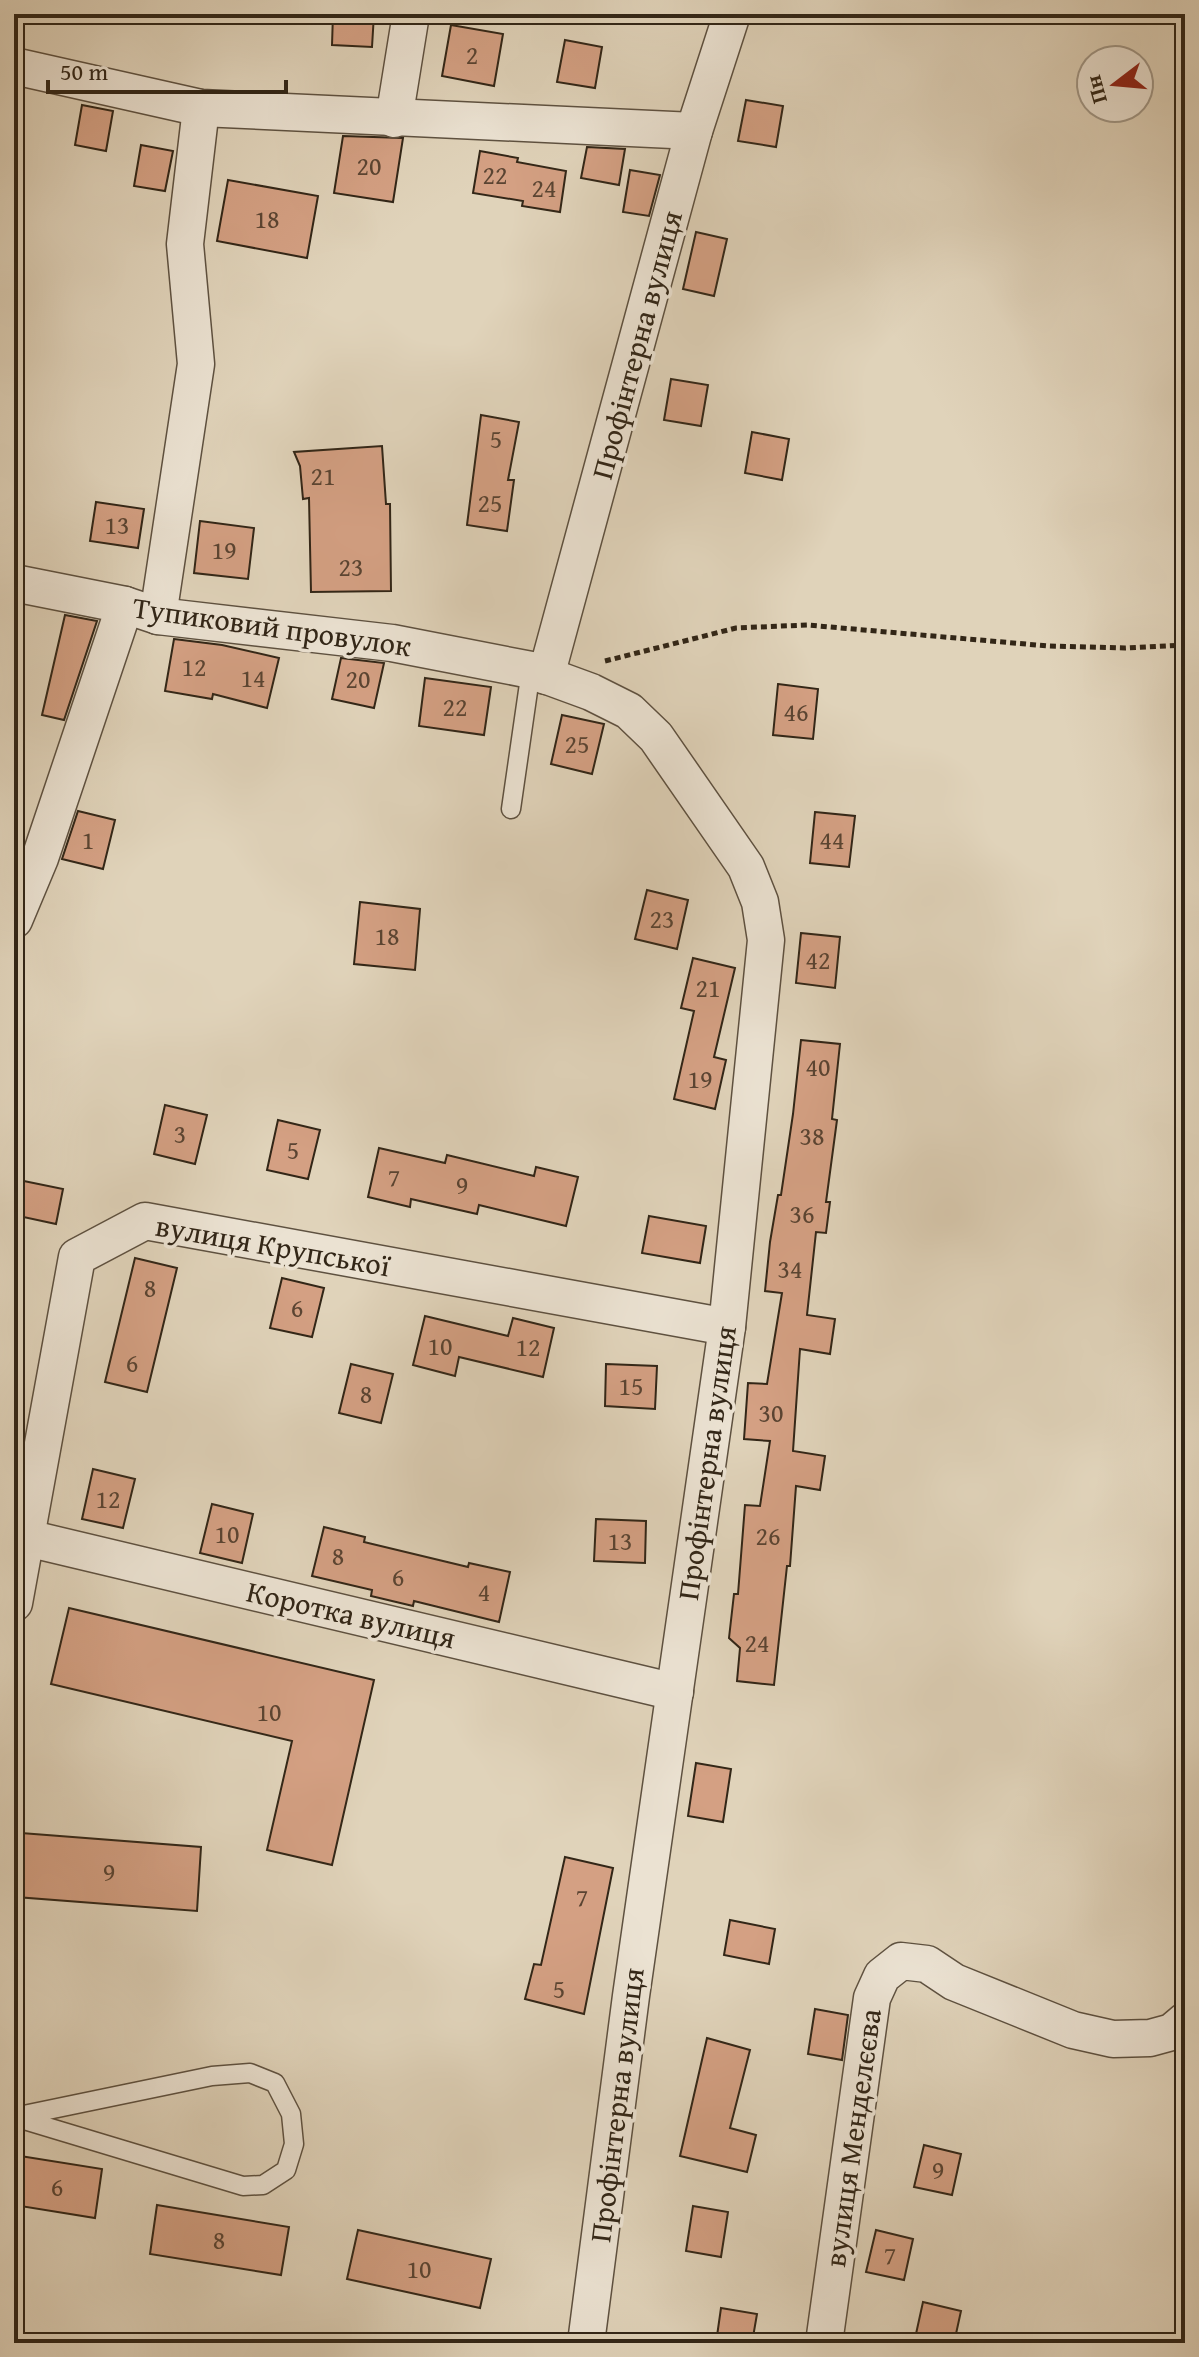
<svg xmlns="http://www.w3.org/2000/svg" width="1199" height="2357" font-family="'Gentium Book Plus',serif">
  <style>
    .building { fill: #d4a083; stroke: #322617; stroke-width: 2 }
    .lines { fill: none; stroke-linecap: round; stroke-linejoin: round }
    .lane-casing { stroke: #5e5140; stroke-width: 21 }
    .street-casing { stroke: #5e5140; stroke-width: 39 }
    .path { stroke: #322617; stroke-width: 5; stroke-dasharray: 6 4; stroke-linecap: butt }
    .lane { stroke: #ebe2d2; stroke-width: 18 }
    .street { stroke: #ebe2d2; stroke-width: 36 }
    .labels { text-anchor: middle; stroke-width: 7; stroke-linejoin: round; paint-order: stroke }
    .number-label { font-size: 26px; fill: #5a4432 }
    .street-label { font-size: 30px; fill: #322617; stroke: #ebe2d2 }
  </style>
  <rect width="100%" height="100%" fill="#e0d3ba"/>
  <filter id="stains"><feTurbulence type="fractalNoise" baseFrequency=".0025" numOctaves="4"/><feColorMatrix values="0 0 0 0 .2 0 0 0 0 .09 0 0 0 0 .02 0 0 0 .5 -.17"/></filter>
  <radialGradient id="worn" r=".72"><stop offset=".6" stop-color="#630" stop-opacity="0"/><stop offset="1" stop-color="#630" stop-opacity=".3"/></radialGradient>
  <g class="building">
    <polygon points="333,14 374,14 372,47 332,45"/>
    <polygon points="451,25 503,34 494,86 442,76"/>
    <polygon points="565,40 602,47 595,88 557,82"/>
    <polygon points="746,100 783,106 776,147 738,141"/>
    <polygon points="82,105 113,111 106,151 75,145"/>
    <polygon points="343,136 403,138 393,202 334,193"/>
    <polygon points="141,145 173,151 165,191 134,186"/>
    <polygon points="587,147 625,149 619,185 581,178"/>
    <polygon points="480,151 518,158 517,162 566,171 560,212 522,206 523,201 473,193"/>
    <polygon points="630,170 660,175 649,216 623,212"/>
    <polygon points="228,180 318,196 307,258 217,241"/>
    <polygon points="696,232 727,239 714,296 683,289"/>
    <polygon points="671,379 708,385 701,426 664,420"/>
    <polygon points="481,415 519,422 508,480 514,480 507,531 467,525"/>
    <polygon points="752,432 789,439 782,480 745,473"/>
    <polygon points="382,446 386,504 390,504 391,591 311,592 309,498 303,499 300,466 294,452"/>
    <polygon points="96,502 144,509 138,548 90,541"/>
    <polygon points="200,521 254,528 248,579 194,573"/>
    <polygon points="65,615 97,621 64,720 42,715"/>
    <polygon points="174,639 222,645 279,658 267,708 213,694 212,699 165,691"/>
    <polygon points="341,658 384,663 374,708 332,699"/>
    <polygon points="425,678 491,687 484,735 419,726"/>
    <polygon points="778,684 818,689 813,739 773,735"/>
    <polygon points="562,715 604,724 592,774 551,764"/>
    <polygon points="78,811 115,820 103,869 62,859"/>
    <polygon points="815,812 855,816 849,867 810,863"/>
    <polygon points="647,890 688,900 677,949 635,939"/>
    <polygon points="360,902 420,909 415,970 354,964"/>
    <polygon points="801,933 840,937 835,988 796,983"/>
    <polygon points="693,958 735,968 714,1057 726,1060 715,1109 674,1099 694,1011 681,1008"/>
    <polygon points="801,1040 840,1044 832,1119 837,1120 826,1202 830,1202 826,1233 816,1232 807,1315 835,1319 830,1354 800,1349 793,1451 825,1456 820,1490 796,1486 790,1566 787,1566 774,1685 737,1681 740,1648 729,1638 734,1594 738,1594 745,1505 760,1506 770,1441 744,1439 748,1383 767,1384 782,1293 765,1291 770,1242 778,1195 781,1195 793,1114"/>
    <polygon points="165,1105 207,1115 195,1164 154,1154"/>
    <polygon points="278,1120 320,1130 308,1179 267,1170"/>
    <polygon points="379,1148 445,1163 447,1155 534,1176 536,1167 578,1177 566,1226 479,1205 477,1214 411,1199 410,1207 368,1197"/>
    <polygon points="14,1179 63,1189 56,1224 14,1215"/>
    <polygon points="649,1216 706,1226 700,1263 642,1253"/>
    <polygon points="135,1258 177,1268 147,1392 105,1382"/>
    <polygon points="282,1278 324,1288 312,1337 270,1328"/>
    <polygon points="425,1316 508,1336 513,1318 554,1328 543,1377 459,1357 455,1376 413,1365"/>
    <polygon points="351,1364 393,1374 381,1423 339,1413"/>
    <polygon points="606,1364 657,1366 655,1409 605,1406"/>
    <polygon points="93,1469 135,1479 123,1528 82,1519"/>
    <polygon points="212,1504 253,1514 242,1563 200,1553"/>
    <polygon points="596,1519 646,1521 645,1563 594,1561"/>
    <polygon points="324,1527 365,1537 364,1542 468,1567 469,1563 510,1572 499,1622 414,1601 413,1606 371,1596 372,1590 312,1576"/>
    <polygon points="69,1608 374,1680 332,1865 267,1850 292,1741 51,1684"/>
    <polygon points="696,1763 731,1769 723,1822 688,1816"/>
    <polygon points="21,1833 201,1847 197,1911 16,1897"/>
    <polygon points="565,1857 613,1868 584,2014 525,1999 534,1964 541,1965"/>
    <polygon points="730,1920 775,1929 769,1964 724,1955"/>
    <polygon points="815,2009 848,2015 842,2060 808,2054"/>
    <polygon points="707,2038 750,2050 730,2128 756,2135 747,2172 680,2156"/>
    <polygon points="924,2145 961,2154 952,2195 914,2187"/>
    <polygon points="14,2155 102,2169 95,2218 14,2205"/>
    <polygon points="157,2205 289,2227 281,2275 150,2254"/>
    <polygon points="693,2206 728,2212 721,2257 686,2251"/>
    <polygon points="358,2230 491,2259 480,2308 347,2279"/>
    <polygon points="876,2230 913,2239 904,2280 866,2272"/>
    <polygon points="923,2302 961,2311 954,2343 914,2343"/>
    <polygon points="721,2308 757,2314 752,2343 716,2343"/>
  </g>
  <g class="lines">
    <defs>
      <g id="lane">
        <polyline points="511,809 531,670"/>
        <polyline points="14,2117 212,2076 250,2073 275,2083 291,2114 294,2144 286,2170 263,2185 243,2186 14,2117"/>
      </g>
      <g id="street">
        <polyline points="14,66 201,108 694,131"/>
        <polyline points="394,119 411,14"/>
        <polyline points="14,583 125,605 158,616 392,643 531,670 591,692 629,711 656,737 746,867 760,902 766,940 727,1327 631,1996 586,2343"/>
        <polyline points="158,616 196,364 185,244 201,108"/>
        <polyline points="546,676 694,131 732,14"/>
        <polyline points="14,920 40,858 125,605"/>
        <polyline points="27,1538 675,1692"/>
        <polyline points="14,1603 77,1257 145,1221 727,1327"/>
        <polyline points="824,2343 872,1998 882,1976 901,1961 927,1964 954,1982 1073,2030 1113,2039 1150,2038 1172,2032 1185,2021"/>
      </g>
    </defs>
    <use href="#lane" class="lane-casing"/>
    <use href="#street" class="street-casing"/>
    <polyline class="path" points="605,661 736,628 807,625 1048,646 1125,648 1185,645"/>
    <use href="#lane" class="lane"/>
    <use href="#street" class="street"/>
  </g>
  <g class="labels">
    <g class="number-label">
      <text x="472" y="64">2</text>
      <text x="369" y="175">20</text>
      <text x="495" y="184">22</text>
      <text x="544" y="197">24</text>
      <text x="267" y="228">18</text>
      <text x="496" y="448">5</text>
      <text x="323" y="485">21</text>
      <text x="490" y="512">25</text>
      <text x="117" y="534">13</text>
      <text x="224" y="559">19</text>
      <text x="351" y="576">23</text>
      <text x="194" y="676">12</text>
      <text x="253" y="687">14</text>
      <text x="358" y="688">20</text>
      <text x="455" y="716">22</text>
      <text x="796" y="721">46</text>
      <text x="577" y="753">25</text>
      <text x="88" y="849">1</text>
      <text x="832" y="849">44</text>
      <text x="662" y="928">23</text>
      <text x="387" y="945">18</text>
      <text x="818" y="969">42</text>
      <text x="708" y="997">21</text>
      <text x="818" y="1076">40</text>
      <text x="700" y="1088">19</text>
      <text x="180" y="1143">3</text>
      <text x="812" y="1145">38</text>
      <text x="293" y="1159">5</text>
      <text x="394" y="1186">7</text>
      <text x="462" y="1194">9</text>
      <text x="802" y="1223">36</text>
      <text x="790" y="1278">34</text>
      <text x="150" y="1297">8</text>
      <text x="297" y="1317">6</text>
      <text x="440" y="1355">10</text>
      <text x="528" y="1356">12</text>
      <text x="132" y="1372">6</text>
      <text x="631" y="1395">15</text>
      <text x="366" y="1403">8</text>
      <text x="771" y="1422">30</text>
      <text x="108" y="1508">12</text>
      <text x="227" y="1543">10</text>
      <text x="768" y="1545">26</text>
      <text x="620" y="1550">13</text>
      <text x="338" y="1565">8</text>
      <text x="398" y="1586">6</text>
      <text x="484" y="1601">4</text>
      <text x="757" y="1652">24</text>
      <text x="269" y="1721">10</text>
      <text x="109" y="1881">9</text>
      <text x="582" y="1906">7</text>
      <text x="559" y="1998">5</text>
      <text x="938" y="2179">9</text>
      <text x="57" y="2196">6</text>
      <text x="219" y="2249">8</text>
      <text x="890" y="2264">7</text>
      <text x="419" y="2278">10</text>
    </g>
    <g class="street-label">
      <text transform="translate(637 345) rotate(-75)" y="10">Профінтерна вулиця</text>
      <text transform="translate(272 627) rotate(8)" y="10">Тупиковий провулок</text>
      <text transform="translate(273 1246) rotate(10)" y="10">вулиця Крупської</text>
      <text transform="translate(707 1463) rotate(-82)" y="10">Профінтерна вулиця</text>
      <text transform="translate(351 1615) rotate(13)" y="10">Коротка вулиця</text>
      <text transform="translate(617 2105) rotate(-83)" y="10">Профінтерна вулиця</text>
      <text transform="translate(853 2138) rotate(-82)" y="10">вулиця Менделєєва</text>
    </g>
  </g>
  <rect width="1199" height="2357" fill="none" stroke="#e0d3ba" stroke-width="48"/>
  <rect x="16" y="16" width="1167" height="2325" fill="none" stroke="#322617" stroke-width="4"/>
  <rect x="24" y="24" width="1151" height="2309" fill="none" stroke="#322617" stroke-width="2"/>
  <g transform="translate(1115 84) rotate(254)"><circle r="38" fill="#ebe2d2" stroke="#a19787" stroke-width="2"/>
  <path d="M0-6L14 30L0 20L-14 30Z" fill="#8f2418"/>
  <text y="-12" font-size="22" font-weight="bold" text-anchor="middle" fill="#322617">Пн</text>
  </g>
  <path d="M48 80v12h238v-12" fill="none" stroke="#322617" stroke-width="4"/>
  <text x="60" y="80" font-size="24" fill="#322617" stroke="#ebe2d2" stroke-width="6" paint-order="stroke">50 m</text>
  <rect width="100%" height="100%" filter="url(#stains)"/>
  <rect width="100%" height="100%" fill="url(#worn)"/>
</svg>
